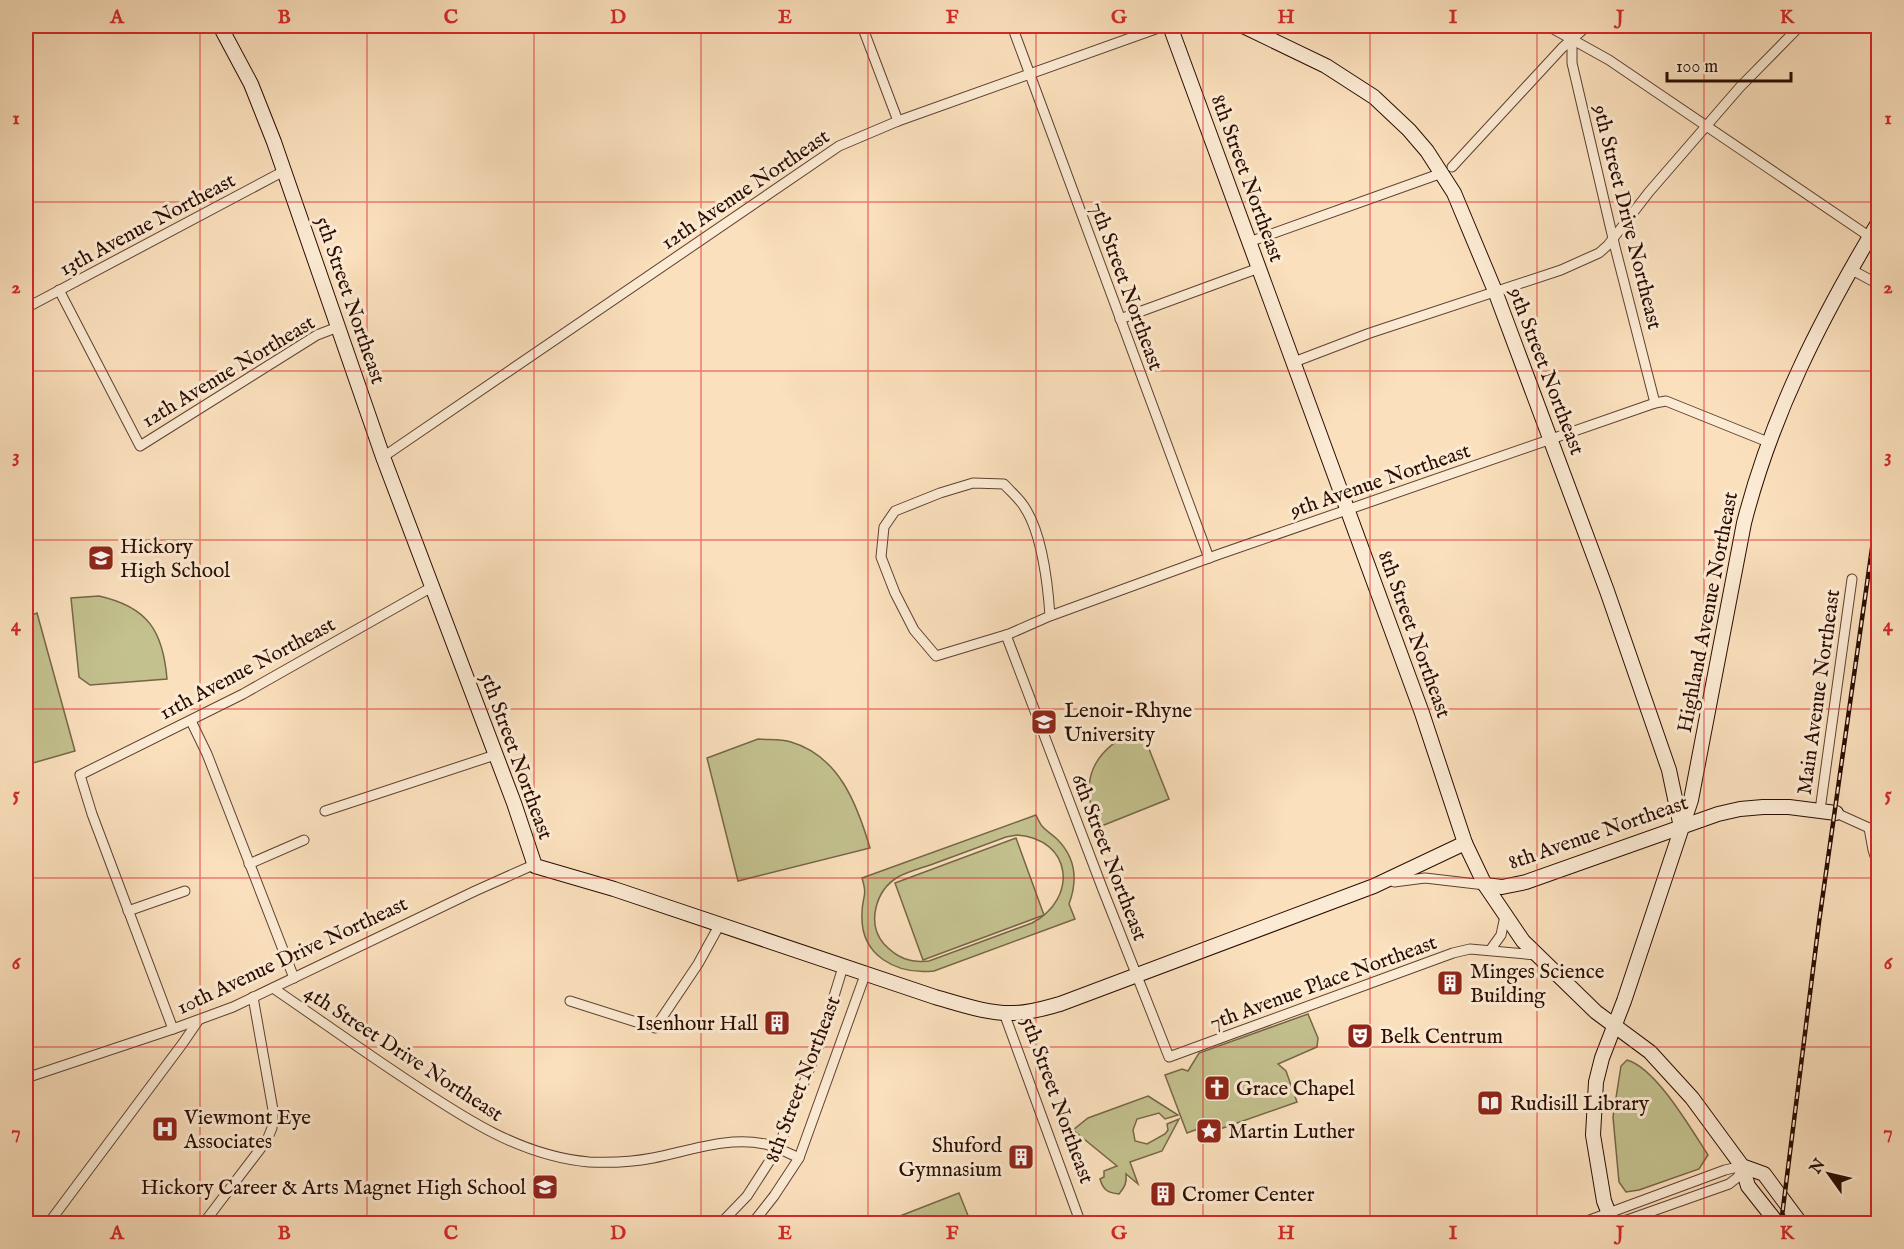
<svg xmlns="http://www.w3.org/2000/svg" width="1904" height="1249" font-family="'IM FELL English',serif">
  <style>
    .green { fill: #c3c18e; stroke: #766648; stroke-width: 1.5; fill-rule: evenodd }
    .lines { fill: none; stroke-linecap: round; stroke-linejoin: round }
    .street-casing { stroke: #5e4130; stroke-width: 11 }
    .secondary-casing { stroke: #2a0c01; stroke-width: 16 }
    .street { stroke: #fcebd4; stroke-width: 9 }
    .secondary { stroke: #fcebd4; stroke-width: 14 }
    .rail-casing { stroke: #2a0c01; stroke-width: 4.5 }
    .rail { stroke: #fcebd4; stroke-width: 2; stroke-dasharray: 7; stroke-linecap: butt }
    .grid { fill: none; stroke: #d62828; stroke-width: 1.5; stroke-opacity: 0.55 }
    .labels { text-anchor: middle; stroke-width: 6; stroke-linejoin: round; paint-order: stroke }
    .street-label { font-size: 21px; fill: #2a0c01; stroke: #fcebd4 }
    .poi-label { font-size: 21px; fill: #2a0c01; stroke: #fcebd4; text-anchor: start }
    .neatline { fill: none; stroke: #d62828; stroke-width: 2 }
    .grid-label { font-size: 20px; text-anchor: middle; font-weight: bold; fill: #d62828 }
  </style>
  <rect width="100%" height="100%" fill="#fbe0bd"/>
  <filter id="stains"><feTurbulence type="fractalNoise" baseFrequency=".00333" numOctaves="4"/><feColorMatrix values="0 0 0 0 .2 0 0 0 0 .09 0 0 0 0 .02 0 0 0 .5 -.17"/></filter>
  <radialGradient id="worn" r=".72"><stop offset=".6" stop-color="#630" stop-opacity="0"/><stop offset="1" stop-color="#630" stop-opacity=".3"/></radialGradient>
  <g class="green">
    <path d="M99,596C148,607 163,631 167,679L90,685L79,677L71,598Z"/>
    <polygon points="37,613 75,751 26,765 26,617"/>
    <path d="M1141,729L1169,799L1099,827C1076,781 1094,747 1141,729Z"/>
    <path d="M758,739C769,740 781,739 791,742C839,756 857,804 870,848L738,881L707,758Z"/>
    <path d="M1036,815C1043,831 1045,828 1057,839C1076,858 1078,880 1069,904L1075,919L934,971C897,975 860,956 862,914C862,895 868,898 862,878ZM1017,835C1072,839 1079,898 1032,923L929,961C910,963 897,958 884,944C866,923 876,890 898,877C909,871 922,868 933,864C957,855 982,846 1006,837Z"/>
    <polygon points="1016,838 1044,915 923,960 895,883"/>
    <polygon points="1308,1014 1318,1038 1317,1047 1278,1064 1286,1071 1297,1102 1217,1130 1214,1123 1187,1133 1165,1075 1182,1069 1188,1071 1199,1053"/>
    <path d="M1627,1060C1656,1068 1691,1129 1708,1155L1699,1169L1639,1190L1626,1192L1619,1182L1613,1117L1621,1066Z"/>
    <path d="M1148,1096L1178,1115L1165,1119L1159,1113L1137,1119L1133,1130L1135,1141L1147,1144L1165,1134L1168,1130L1167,1124L1179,1119L1162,1151L1130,1162L1138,1184L1126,1174C1127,1182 1125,1187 1119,1194C1108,1193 1103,1190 1100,1179L1104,1177V1171L1117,1166L1073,1130L1088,1118Z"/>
    <polygon points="959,1193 971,1223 882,1223"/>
  </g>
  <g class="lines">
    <defs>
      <g id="street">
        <polyline points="862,26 898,121"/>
        <polyline points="1012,26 1209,558"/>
        <polyline points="1548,26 1609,60 1870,237"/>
        <polyline points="1572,39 1572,63 1615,247 1655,403"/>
        <polyline points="1452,167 1562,48 1587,26"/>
        <polyline points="1249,242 1442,173"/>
        <polyline points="1852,270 1878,284"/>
        <polyline points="59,290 140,446 317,335 338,327"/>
        <polyline points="26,308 284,171"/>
        <polyline points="1120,319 1259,268"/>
        <polyline points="1294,362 1370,333 1561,270 1599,253 1608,245 1649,192 1740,87 1800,26"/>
        <polyline points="383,457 839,146 898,121 1164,26"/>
        <path d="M1050,616C1048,586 1042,534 1025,508C1020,499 1010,491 1004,484L973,483L940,493L895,511L884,527L881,557L895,593L914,630L936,656L1009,634L1050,616L1217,555L1655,403L1666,401L1768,442"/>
        <polyline points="1006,635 1103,890 1169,1057 1453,953 1470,949 1536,955"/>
        <polyline points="191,721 207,754 294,978"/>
        <polyline points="1820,810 1852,579"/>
        <polyline points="325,811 495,755"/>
        <polyline points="1836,813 1878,832"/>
        <polyline points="1869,828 1873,850 1878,865"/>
        <polyline points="249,864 304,840"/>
        <polyline points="1394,882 1425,878 1485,885"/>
        <polyline points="128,911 185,891"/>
        <polyline points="1491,949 1501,935 1505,916"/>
        <path d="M273,988C317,1018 360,1049 404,1078C461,1116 519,1156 589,1162C610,1163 632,1162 653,1158C689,1151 728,1136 765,1144C777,1147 788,1153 799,1158"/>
        <polyline points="570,1001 655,1028 698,964 720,924"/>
        <polyline points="1004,1013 1081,1224"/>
        <polyline points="173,1029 92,814 80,775 243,694 432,587"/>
        <polyline points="26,1078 173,1029 233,1007 475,891 531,866 535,866"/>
        <polyline points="48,1224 183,1043 198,1021"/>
        <polyline points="203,1224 267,1140 272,1128 273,1110 253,997"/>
        <polyline points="720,1224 747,1196 778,1148 819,1045 843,967"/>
        <polyline points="752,1224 774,1196 799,1158 865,975"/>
        <polyline points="1579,1224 1725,1170 1742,1166"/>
        <polyline points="1612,1224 1630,1219 1729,1184 1738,1177 1742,1168"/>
      </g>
      <g id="secondary">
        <path d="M220,26L251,84L274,142L383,457L514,803L535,866L614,889L935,997C960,1004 988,1014 1014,1013C1030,1013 1045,1008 1060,1004L1374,886L1465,843"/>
        <polyline points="1170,26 1422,713 1465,843 1485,885 1523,941 1596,1012 1650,1052 1692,1098 1742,1166 1764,1174 1801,1224"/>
        <polyline points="1243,26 1326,66 1374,97 1409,130 1427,151 1454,193 1495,291 1607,591 1669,770 1681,827"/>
        <polyline points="1485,885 1502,887 1526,882 1718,814 1740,809 1763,807 1789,807 1836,813"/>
        <polyline points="1742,1166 1748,1186 1778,1224"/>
        <path d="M1613,1224L1604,1201L1593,1135L1596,1082L1602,1058L1624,1001L1691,800L1744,523C1772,414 1820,320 1878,223"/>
      </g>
    </defs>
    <use href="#street" class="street-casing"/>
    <use href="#secondary" class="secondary-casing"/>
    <use href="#street" class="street"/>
    <use href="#secondary" class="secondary"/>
    <defs>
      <polyline id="rail" points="1781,1224 1819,922 1878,506"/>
    </defs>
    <use href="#rail" class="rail-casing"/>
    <use href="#rail" class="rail"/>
  </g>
  <path class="grid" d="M200,26V1224M367,26V1224M534,26V1224M701,26V1224M868,26V1224M1036,26V1224M1203,26V1224M1370,26V1224M1537,26V1224M1704,26V1224M26,202H1878M26,371H1878M26,540H1878M26,709H1878M26,878H1878M26,1047H1878"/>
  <defs>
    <symbol id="school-square" viewBox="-11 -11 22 22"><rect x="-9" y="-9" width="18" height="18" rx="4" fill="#8f2418" stroke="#fcebd4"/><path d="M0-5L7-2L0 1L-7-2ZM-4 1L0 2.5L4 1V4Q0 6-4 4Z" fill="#fff"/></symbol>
    <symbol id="university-square" viewBox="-11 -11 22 22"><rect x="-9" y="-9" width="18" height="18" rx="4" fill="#8f2418" stroke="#fcebd4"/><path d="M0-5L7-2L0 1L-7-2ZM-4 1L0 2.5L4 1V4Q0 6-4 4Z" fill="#fff"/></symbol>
    <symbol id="building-square" viewBox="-11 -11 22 22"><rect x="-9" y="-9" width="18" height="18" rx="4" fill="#8f2418" stroke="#fcebd4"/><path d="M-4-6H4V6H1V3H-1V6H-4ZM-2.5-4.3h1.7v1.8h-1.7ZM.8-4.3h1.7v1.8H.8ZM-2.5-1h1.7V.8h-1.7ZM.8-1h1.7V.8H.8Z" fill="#fff"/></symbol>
    <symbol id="theatre-square" viewBox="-11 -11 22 22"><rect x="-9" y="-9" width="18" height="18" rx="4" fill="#8f2418" stroke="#fcebd4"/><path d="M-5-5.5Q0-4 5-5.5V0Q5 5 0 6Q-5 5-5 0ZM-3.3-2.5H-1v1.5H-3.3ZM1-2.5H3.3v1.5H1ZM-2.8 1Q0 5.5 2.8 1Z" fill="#fff"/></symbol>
    <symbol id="church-square" viewBox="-11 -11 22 22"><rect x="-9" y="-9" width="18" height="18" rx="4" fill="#8f2418" stroke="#fcebd4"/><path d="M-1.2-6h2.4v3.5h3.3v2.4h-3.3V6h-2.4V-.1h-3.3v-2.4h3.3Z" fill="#fff"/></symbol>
    <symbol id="library-square" viewBox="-11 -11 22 22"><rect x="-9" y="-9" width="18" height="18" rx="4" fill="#8f2418" stroke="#fcebd4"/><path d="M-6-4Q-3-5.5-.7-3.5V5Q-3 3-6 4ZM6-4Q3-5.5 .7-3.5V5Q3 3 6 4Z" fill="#fff"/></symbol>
    <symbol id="hospital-square" viewBox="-11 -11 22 22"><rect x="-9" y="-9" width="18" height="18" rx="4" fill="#8f2418" stroke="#fcebd4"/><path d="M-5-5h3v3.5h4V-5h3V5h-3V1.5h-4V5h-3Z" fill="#fff"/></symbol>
    <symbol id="sight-square" viewBox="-11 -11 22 22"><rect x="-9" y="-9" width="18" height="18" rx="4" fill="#8f2418" stroke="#fcebd4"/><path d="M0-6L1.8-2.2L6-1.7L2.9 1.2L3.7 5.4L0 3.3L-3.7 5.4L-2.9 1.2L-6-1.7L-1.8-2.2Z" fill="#fff"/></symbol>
  </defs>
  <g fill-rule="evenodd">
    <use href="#school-square" x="86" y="543" width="30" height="30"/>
    <use href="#university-square" x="1029" y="707" width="30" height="30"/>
    <use href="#building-square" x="1435" y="968" width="30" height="30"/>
    <use href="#building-square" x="762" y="1008" width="30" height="30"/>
    <use href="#theatre-square" x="1345" y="1021" width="30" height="30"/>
    <use href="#church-square" x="1202" y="1073" width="30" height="30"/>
    <use href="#library-square" x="1475" y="1088" width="30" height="30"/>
    <use href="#hospital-square" x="150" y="1114" width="30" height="30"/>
    <use href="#sight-square" x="1194" y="1116" width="30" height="30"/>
    <use href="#building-square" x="1006" y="1142" width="30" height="30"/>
    <use href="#school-square" x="530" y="1172" width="30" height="30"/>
    <use href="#building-square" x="1148" y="1179" width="30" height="30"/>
  </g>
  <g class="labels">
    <g class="street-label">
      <text transform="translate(1248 178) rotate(70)" y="7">8th Street Northeast</text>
      <text transform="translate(745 189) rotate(-34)" y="7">12th Avenue Northeast</text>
      <text transform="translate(1628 217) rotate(76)" y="7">9th Street Drive Northeast</text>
      <text transform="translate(147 224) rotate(-28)" y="7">13th Avenue Northeast</text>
      <text transform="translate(1127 286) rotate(70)" y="7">7th Street Northeast</text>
      <text transform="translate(351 300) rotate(71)" y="7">5th Street Northeast</text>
      <text transform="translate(228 371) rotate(-31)" y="7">12th Avenue Northeast</text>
      <text transform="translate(1547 371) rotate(69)" y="7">9th Street Northeast</text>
      <text transform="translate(1380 480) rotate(-19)" y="7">9th Avenue Northeast</text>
      <text transform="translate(1707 612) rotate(-79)" y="7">Highland Avenue Northeast</text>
      <text transform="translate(1415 634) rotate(70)" y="7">8th Street Northeast</text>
      <text transform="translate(247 668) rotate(-28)" y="7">11th Avenue Northeast</text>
      <text transform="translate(1818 692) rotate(-82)" y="7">Main Avenue Northeast</text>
      <text transform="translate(517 756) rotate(70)" y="7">5th Street Northeast</text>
      <text transform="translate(1598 832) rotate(-19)" y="7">8th Avenue Northeast</text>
      <text transform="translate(1110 857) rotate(69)" y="7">6th Street Northeast</text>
      <text transform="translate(292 955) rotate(-25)" y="7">10th Avenue Drive Northeast</text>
      <text transform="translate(1323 982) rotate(-20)" y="7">7th Avenue Place Northeast</text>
      <text transform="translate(404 1053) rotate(33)" y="7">4th Street Drive Northeast</text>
      <text transform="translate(802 1079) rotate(-69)" y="7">8th Street Northeast</text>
      <text transform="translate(1058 1100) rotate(70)" y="7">5th Street Northeast</text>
    </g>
    <g class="poi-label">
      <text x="120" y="553">Hickory<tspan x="120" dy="24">High School</tspan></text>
      <text x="1064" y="717">Lenoir-Rhyne<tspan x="1064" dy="24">University</tspan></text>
      <text x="1470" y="978">Minges Science<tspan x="1470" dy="24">Building</tspan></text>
      <text x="758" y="1030" text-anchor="end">Isenhour Hall</text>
      <text x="1380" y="1043">Belk Centrum</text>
      <text x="1236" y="1095">Grace Chapel</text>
      <text x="1510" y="1110">Rudisill Library</text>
      <text x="184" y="1124">Viewmont Eye<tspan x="184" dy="24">Associates</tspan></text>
      <text x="1228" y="1138">Martin Luther</text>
      <text x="1002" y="1152" text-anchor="end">Shuford<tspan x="1002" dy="24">Gymnasium</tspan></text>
      <text x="526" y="1194" text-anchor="end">Hickory Career &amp; Arts Magnet High School</text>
      <text x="1182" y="1201">Cromer Center</text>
    </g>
  </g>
  <rect width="1904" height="1249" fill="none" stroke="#fbe0bd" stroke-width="66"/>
  <g transform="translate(1829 1174) rotate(304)" stroke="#fcebd4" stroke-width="4.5" paint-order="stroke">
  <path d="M0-4.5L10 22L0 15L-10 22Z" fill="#2a0c01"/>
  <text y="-9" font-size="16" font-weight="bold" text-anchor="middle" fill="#2a0c01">N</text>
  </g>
  <path d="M1667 72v9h124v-9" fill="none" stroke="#2a0c01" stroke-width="3"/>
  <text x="1676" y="72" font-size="18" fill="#2a0c01" stroke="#fcebd4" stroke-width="4.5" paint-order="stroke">100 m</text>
  <rect x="33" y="33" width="1838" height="1183" class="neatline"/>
  <g class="grid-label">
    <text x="117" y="23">A</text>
    <text x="284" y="23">B</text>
    <text x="451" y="23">C</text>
    <text x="618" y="23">D</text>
    <text x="785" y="23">E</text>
    <text x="952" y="23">F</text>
    <text x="1119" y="23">G</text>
    <text x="1286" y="23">H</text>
    <text x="1453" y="23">I</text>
    <text x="1620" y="23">J</text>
    <text x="1787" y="23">K</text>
    <text x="16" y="124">1</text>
    <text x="1888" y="124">1</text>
    <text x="16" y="293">2</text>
    <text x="1888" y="293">2</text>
    <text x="16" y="462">3</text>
    <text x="1888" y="462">3</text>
    <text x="16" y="631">4</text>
    <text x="1888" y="631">4</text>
    <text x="16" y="800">5</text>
    <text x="1888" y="800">5</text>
    <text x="16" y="969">6</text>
    <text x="1888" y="969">6</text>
    <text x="16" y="1138">7</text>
    <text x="1888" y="1138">7</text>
    <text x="117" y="1239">A</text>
    <text x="284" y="1239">B</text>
    <text x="451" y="1239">C</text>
    <text x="618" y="1239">D</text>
    <text x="785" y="1239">E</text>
    <text x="952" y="1239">F</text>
    <text x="1119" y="1239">G</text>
    <text x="1286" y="1239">H</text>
    <text x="1453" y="1239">I</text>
    <text x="1620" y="1239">J</text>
    <text x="1787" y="1239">K</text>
  </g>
  <rect width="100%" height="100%" filter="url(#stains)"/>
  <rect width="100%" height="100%" fill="url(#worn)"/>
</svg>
